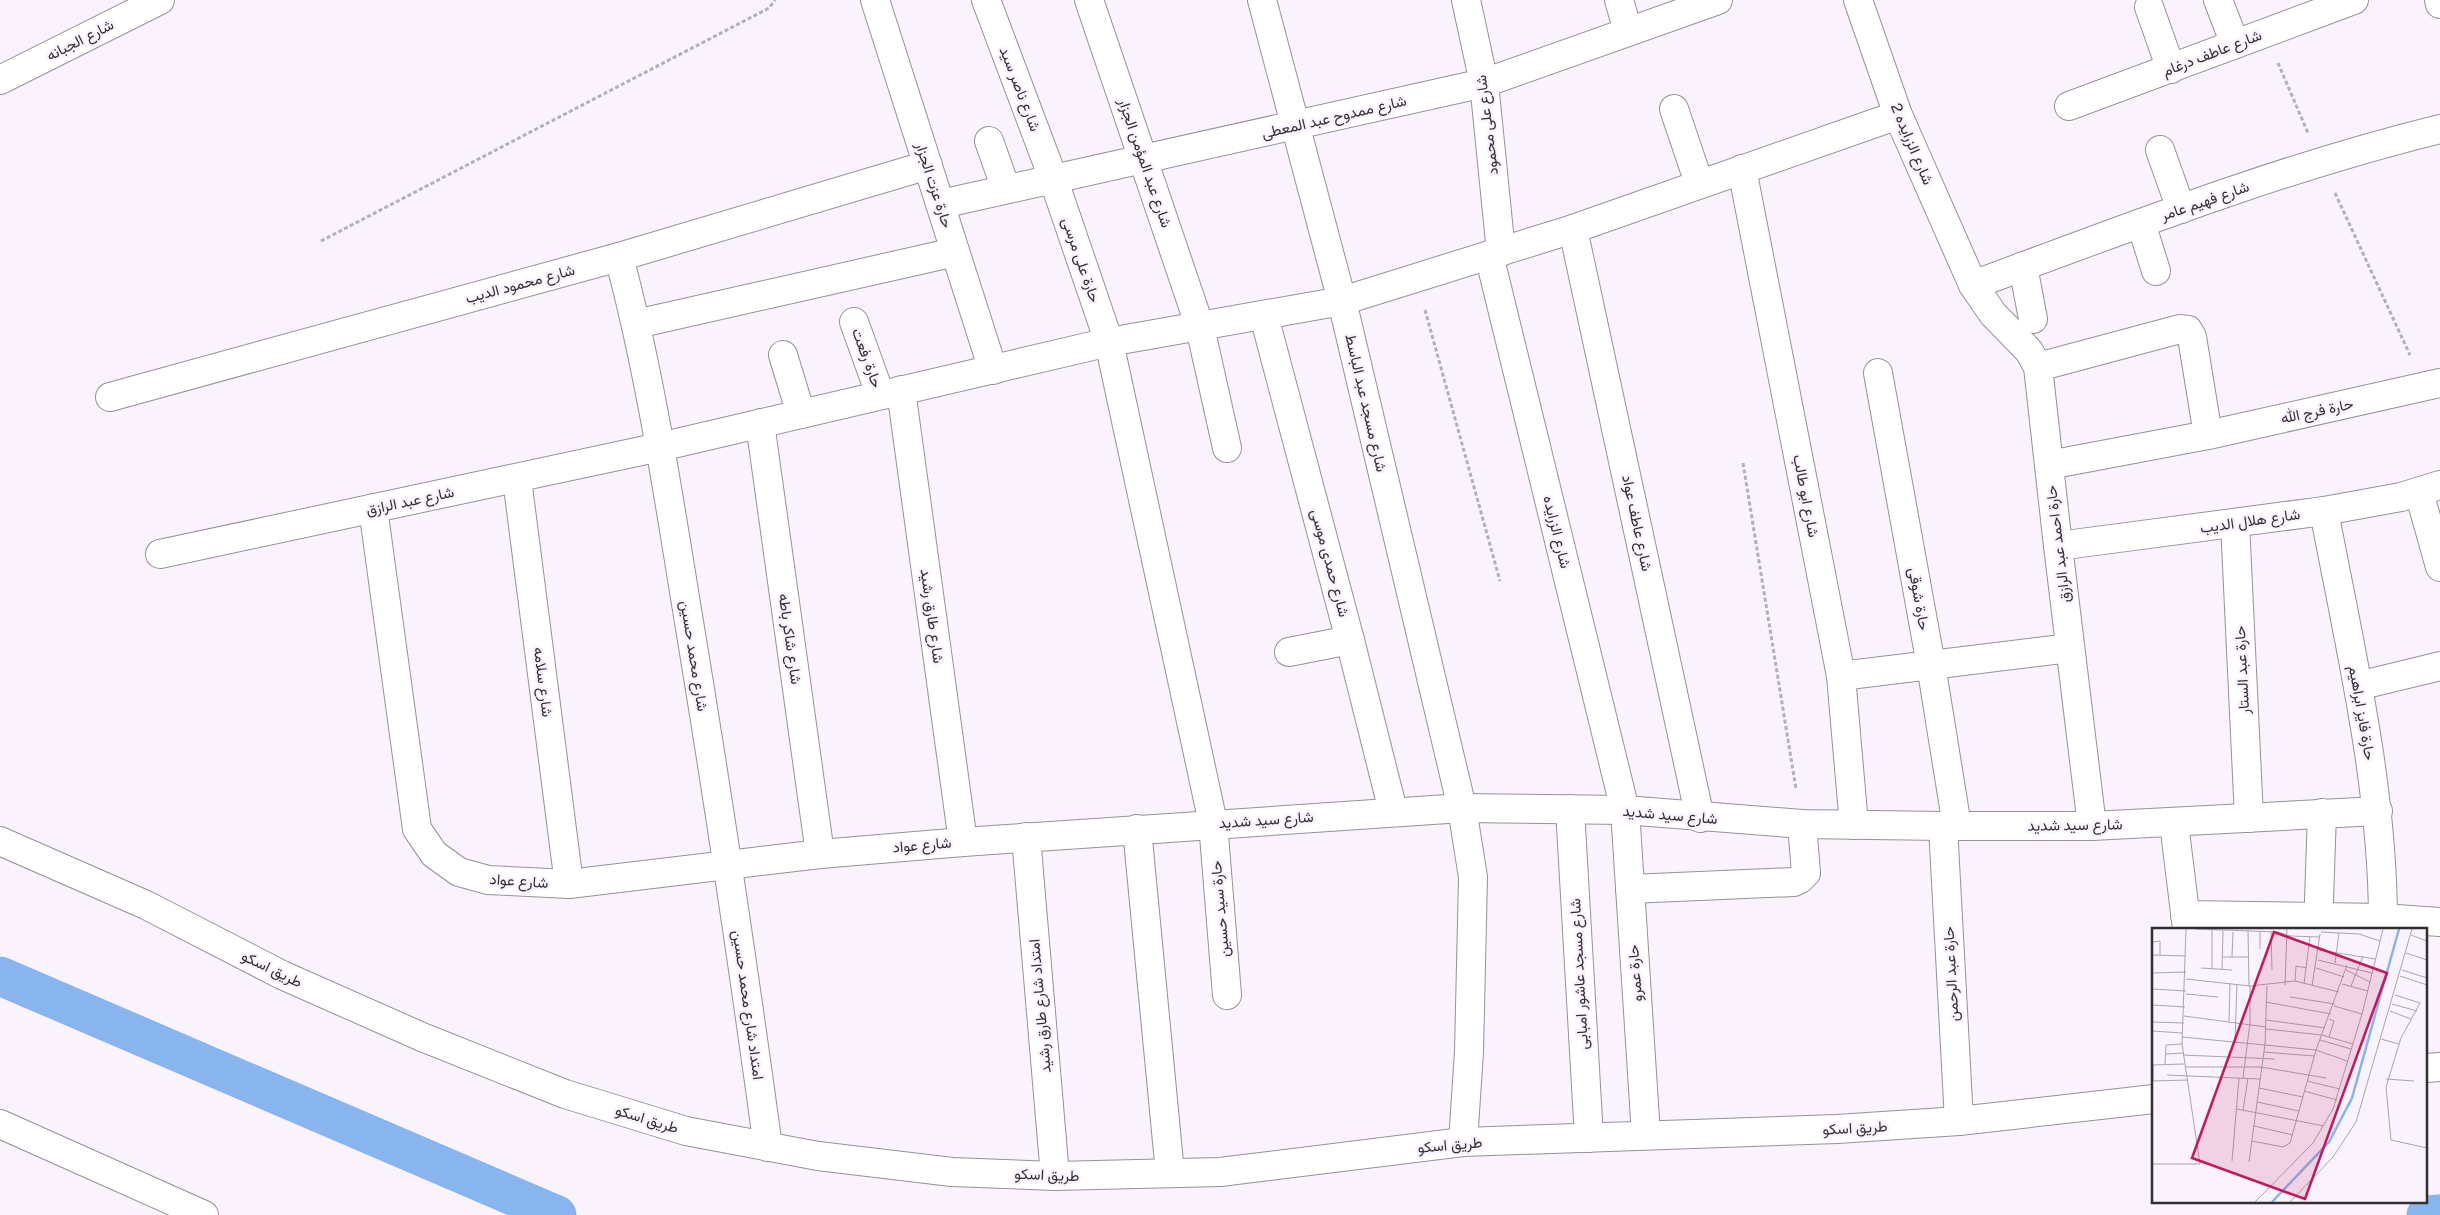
<svg xmlns="http://www.w3.org/2000/svg" width="2440" height="1215" font-family="'Public Sans',Vazirmatn,sans-serif">
  <style>
    .lines { fill: none; stroke-linecap: round; stroke-linejoin: round }
    .canal { stroke: #88b5ee; stroke-width: 39 }
    .minor-casing { stroke: #979099; stroke-width: 30 }
    .tertiary-casing { stroke: #979099; stroke-width: 30 }
    .path { stroke: #b5afb7; stroke-width: 3; stroke-dasharray: 4 2.5; stroke-linecap: butt }
    .minor { stroke: #fff; stroke-width: 28 }
    .tertiary { stroke: #fff; stroke-width: 28 }
    .labels { text-anchor: middle; stroke-width: 5; stroke-linejoin: round; paint-order: stroke }
    .street-label { font-size: 15px; fill: #312f32; stroke: #faf2fc }
    .inset-river { fill: none; stroke: #88b5ee; stroke-width: 2.5 }
    .inset-road { fill: none; stroke: #aaa4ab; stroke-width: 1 }
    .view { fill: #c2185b; fill-opacity: 0.15; stroke: #c2185b; stroke-width: 2.5 }
    .inset-edge { fill: none; stroke: #312f32; stroke-width: 2.5 }
  </style>
  <rect width="100%" height="100%" fill="#faf2fc"/>
  <g class="lines">
    <g class="canal">
      <polyline points="0,976 557,1215"/>
      <polyline points="2426,1215 2440,1214"/>
    </g>
    <defs>
      <g id="minor">
        <polyline points="875,0 993,370"/>
        <polyline points="986,0 1053,178 1109,342 1213,823 1227,995"/>
        <polyline points="1089,0 1200,327 1227,448"/>
        <polyline points="1262,0 1342,301 1462,808 1473,877 1469,1052 1463,1142"/>
        <polyline points="1466,0 1484,83 1501,252"/>
        <polyline points="1619,0 1628,31"/>
        <polyline points="1858,0 1898,115 1973,285 1993,314 2029,351 2038,367 2058,546 2092,826"/>
        <polyline points="2218,0 2235,44"/>
        <polyline points="2439,0 2440,4"/>
        <polyline points="2149,7 2171,69"/>
        <polyline points="0,80 160,0"/>
        <polyline points="2069,106 2354,0"/>
        <polyline points="1674,109 1699,183"/>
        <polyline points="989,141 1006,189"/>
        <polyline points="2160,150 2181,209"/>
        <polyline points="1742,169 1841,676 1854,825"/>
        <polyline points="941,204 1484,83 1718,0"/>
        <polyline points="2141,223 2156,271"/>
        <polyline points="1573,229 1700,818"/>
        <polyline points="1489,255 1625,810 1646,1135"/>
        <path d="M619,257C651,377 669,500 689,622C718,797 744,971 768,1147"/>
        <polyline points="2023,266 2033,319"/>
        <path d="M1973,285C2127,228 2281,168 2440,129"/>
        <polyline points="1264,316 1350,640 1393,811"/>
        <polyline points="854,322 880,394"/>
        <polyline points="636,324 955,252"/>
        <polyline points="783,355 801,414"/>
        <polyline points="2038,367 2180,329 2188,330 2192,337 2208,435"/>
        <polyline points="1878,373 1931,665 1957,826"/>
        <polyline points="901,390 963,842"/>
        <polyline points="110,397 619,257 928,165"/>
        <polyline points="760,423 820,854"/>
        <polyline points="2049,465 2208,435 2440,383"/>
        <polyline points="517,479 569,884"/>
        <polyline points="2419,492 2440,567"/>
        <polyline points="373,508 417,829 434,854 459,872 488,880 569,884 820,854 963,842 1462,808 1625,810 1802,824 1943,826 2092,826 2378,811"/>
        <path d="M2324,511C2350,649 2384,788 2383,929"/>
        <polyline points="2235,523 2249,818"/>
        <polyline points="2058,546 2324,511 2401,497 2440,485"/>
        <polyline points="160,554 660,447 1109,342 1342,301 1573,229 1898,115"/>
        <polyline points="1289,652 1350,640"/>
        <polyline points="1841,676 2070,648"/>
        <polyline points="2358,686 2440,666"/>
        <polyline points="1570,809 1589,1138"/>
        <polyline points="2174,823 2187,929"/>
        <polyline points="1943,826 1959,1121"/>
        <polyline points="1137,829 1170,1173"/>
        <polyline points="1026,837 1055,1176"/>
        <polyline points="0,841 146,905 282,975 422,1037 565,1094 686,1131 818,1156 952,1172 1055,1176 1220,1172 1463,1142 1837,1129 1959,1121 2154,1099"/>
        <polyline points="1630,889 1794,882 1800,879 1806,873 1802,824"/>
        <polyline points="2185,915 2383,918 2440,922"/>
        <polyline points="2318,929 2322,813"/>
        <polyline points="2426,1068 2440,1067"/>
      </g>
      <polyline id="tertiary" points="0,1124 204,1215"/>
    </defs>
    <use href="#minor" class="minor-casing"/>
    <use href="#tertiary" class="tertiary-casing"/>
    <g class="path">
      <polyline points="2278,63 2308,133"/>
      <polyline points="2335,193 2410,355"/>
      <polyline points="321,241 769,8 775,0"/>
      <polyline points="1425,310 1500,581"/>
      <polyline points="1743,463 1796,789"/>
    </g>
    <use href="#minor" class="minor"/>
    <use href="#tertiary" class="tertiary"/>
  </g>
  <g class="labels">
    <g class="street-label">
      <text transform="translate(80 40) rotate(-27)" y="5">شارع الجبانه</text>
      <text transform="translate(2212 53) rotate(-21)" y="5">شارع عاطف درغام</text>
      <text transform="translate(1020 89) rotate(69)" y="5">شارع ناصر سيد</text>
      <text transform="translate(1334 117) rotate(-13)" y="5">شارع ممدوح عبد المعطى</text>
      <text transform="translate(1487 125) rotate(-97)" y="5">شارع على محمود</text>
      <text transform="translate(1912 144) rotate(67)" y="5">شارع الزرايده 2</text>
      <text transform="translate(1145 163) rotate(71)" y="5">شارع عبد المؤمن الجزار</text>
      <text transform="translate(934 185) rotate(72)" y="5">حارة عزت الجزار</text>
      <text transform="translate(2205 201) rotate(-19)" y="5">شارع فهيم عامر</text>
      <text transform="translate(1081 260) rotate(71)" y="5">حارة على مرسى</text>
      <text transform="translate(520 284) rotate(-15)" y="5">شارع محمود الديب</text>
      <text transform="translate(867 358) rotate(70)" y="5">حارة رفعت</text>
      <text transform="translate(1366 403) rotate(77)" y="5">شارع مسجد عبد الباسط</text>
      <text transform="translate(2317 411) rotate(-12)" y="5">حارة فرج الله</text>
      <text transform="translate(1806 496) rotate(79)" y="5">شارع ابو طالب</text>
      <text transform="translate(410 501) rotate(-12)" y="5">شارع عبد الرازق</text>
      <text transform="translate(2250 521) rotate(-8)" y="5">شارع هلال الديب</text>
      <text transform="translate(1637 523) rotate(78)" y="5">شارع عاطف عواد</text>
      <text transform="translate(1557 532) rotate(76)" y="5">شارع الزرايده</text>
      <text transform="translate(2058 544) rotate(-97)" y="5">حارة احمد عبد الرازق</text>
      <text transform="translate(1330 563) rotate(75)" y="5">شارع حمدى موسى</text>
      <text transform="translate(1919 599) rotate(80)" y="5">حارة شوقى</text>
      <text transform="translate(932 616) rotate(82)" y="5">شارع طارق رشيد</text>
      <text transform="translate(790 639) rotate(82)" y="5">شارع شاكر باطه</text>
      <text transform="translate(694 656) rotate(81)" y="5">شارع محمد حسين</text>
      <text transform="translate(2242 670) rotate(-93)" y="5">حارة عبد الستار</text>
      <text transform="translate(543 682) rotate(83)" y="5">شارع سلامه</text>
      <text transform="translate(2362 713) rotate(80)" y="5">حارة فايز ابراهيم</text>
      <text transform="translate(1670 815) rotate(5)" y="5">شارع سيد شديد</text>
      <text transform="translate(1266 820) rotate(-4)" y="5">شارع سيد شديد</text>
      <text transform="translate(2075 825) rotate(-1)" y="5">شارع سيد شديد</text>
      <text transform="translate(922 845) rotate(-5)" y="5">شارع عواد</text>
      <text transform="translate(519 881) rotate(4)" y="5">شارع عواد</text>
      <text transform="translate(1220 909) rotate(-95)" y="5">حارة سيد حسين</text>
      <text transform="translate(272 969) rotate(26)" y="5">طريق اسكو</text>
      <text transform="translate(1635 973) rotate(-94)" y="5">حارة عمرو</text>
      <text transform="translate(1579 974) rotate(-93)" y="5">شارع مسجد عاشور امبابى</text>
      <text transform="translate(1951 974) rotate(-93)" y="5">حارة عبد الرحمن</text>
      <text transform="translate(748 1005) rotate(82)" y="5">امتداد شارع محمد حسين</text>
      <text transform="translate(1040 1006) rotate(-95)" y="5">امتداد شارع طارق رشيد</text>
      <text transform="translate(647 1119) rotate(17)" y="5">طريق اسكو</text>
      <text transform="translate(1855 1128) rotate(-3)" y="5">طريق اسكو</text>
      <text transform="translate(1450 1145) rotate(-5)" y="5">طريق اسكو</text>
      <text transform="translate(1047 1175) rotate(2)" y="5">طريق اسكو</text>
    </g>
  </g>
  <g transform="translate(2152 928)">
    <rect width="275" height="275" fill="#faf2fc"/>
    <path class="inset-river" d="M120,274L177,214L200,170L247,1"/>
    <path class="inset-road" d="M44,1L126,4L138,8L167,9M96,2L97,58M119,4L120,42M169,4L207,6L228,13M259,7L275,13M0,14L8,13V27M108,21V4M167,22L223,31M254,25L275,32M0,27L34,28M71,29H96M80,29L81,4M166,32L220,45M183,35L187,5M49,40L80,42M164,40L192,49M60,41V2M70,41L71,3M194,42L218,54M250,42L275,50M0,45L34,44M248,48L275,57M34,51L98,58L143,53L187,64M143,53L144,38L155,40M152,56L158,9M190,56L216,63M133,57L135,1M160,58L168,6M199,58L211,28M0,61L34,63M34,66L66,69M243,67L268,75M138,69L183,76M114,74L179,86M268,75L249,110L234,159L239,212L275,220M240,76L265,83M0,77L33,79M182,78L210,86M238,83L259,91M32,88L114,99M177,91L182,93L177,109M114,92L173,100M77,93L78,55M0,94L32,95M114,101L170,107L201,116M0,103L30,105M30,109L164,122L195,133M229,111L247,116M168,112L199,121M83,113L85,56M112,124L162,128M14,126L31,125M31,127L123,131M13,136L14,117L30,116M0,137L32,136M33,139H109L174,150M15,147L108,151M91,150L98,95V58M234,151L262,153M0,153L36,152M1,153V137M155,153L188,161M107,160L151,169M152,163L185,172M105,174L147,183M85,181L172,198M91,182L96,150M102,198L141,207M100,213L131,219L138,215L164,122L195,37M80,233L87,150M97,234L113,116L115,58M0,236H48L30,116L34,1M103,274L161,215L181,181L210,86L231,1M138,274L181,229L204,194L260,1"/>
    <path class="view" d="M122,4L235,45L153,271L40,230Z"/>
    <rect width="275" height="275" class="inset-edge"/>
  </g>
</svg>
